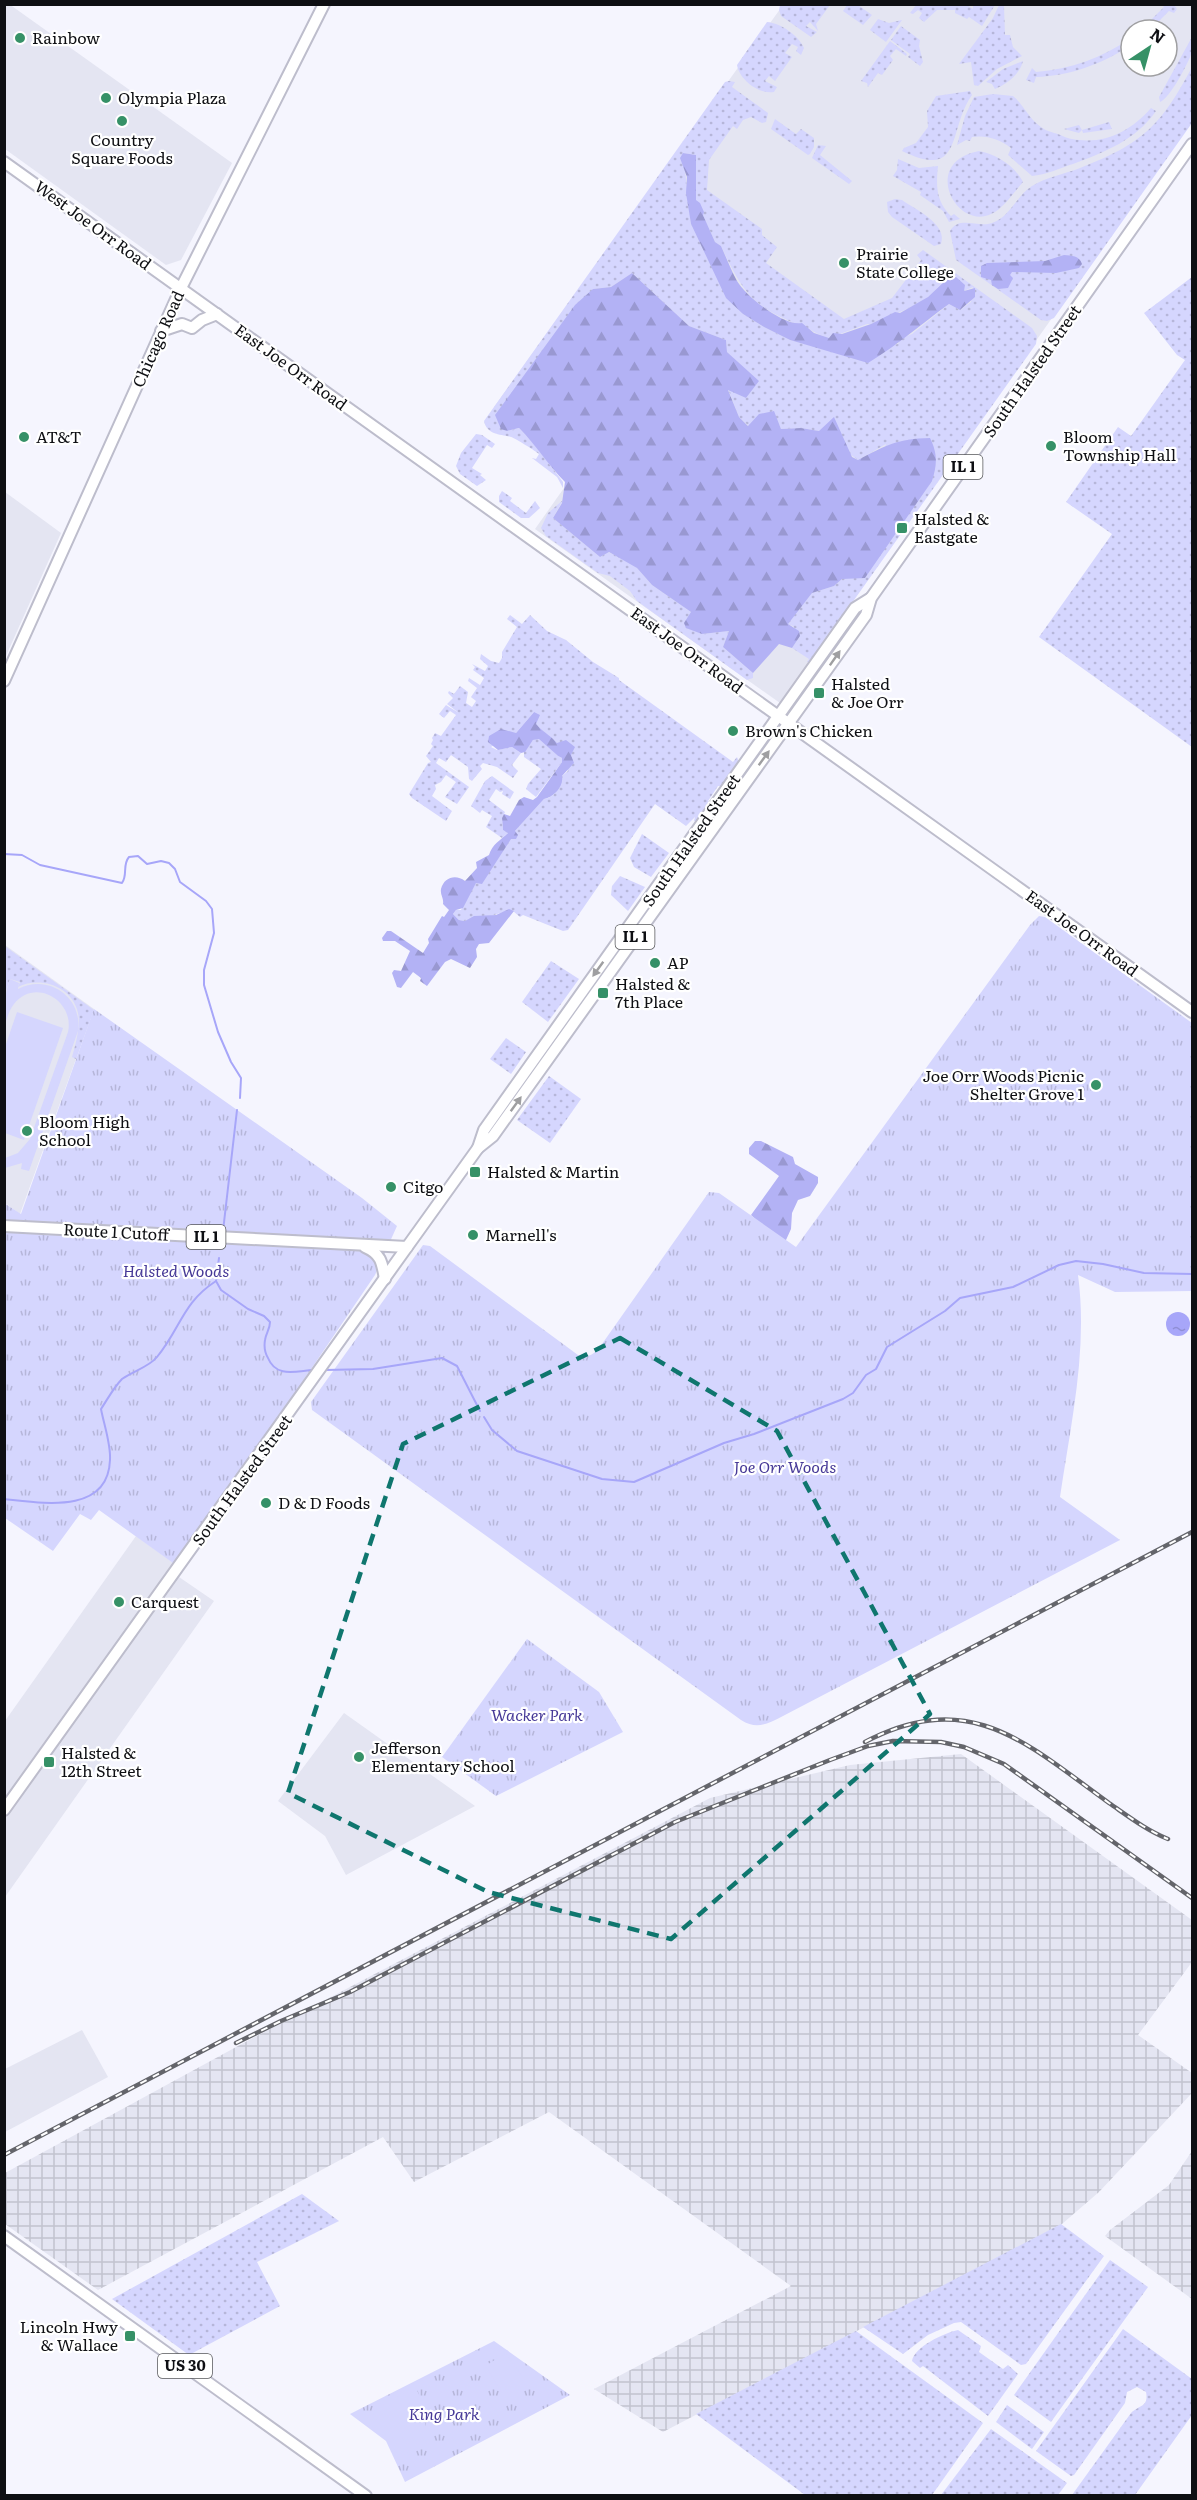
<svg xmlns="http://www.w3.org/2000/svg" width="1197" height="2500" font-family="Literata,serif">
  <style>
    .built { fill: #e4e5f2; fill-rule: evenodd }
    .industrial { fill: url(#industrial-grid) }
    .grass { fill: url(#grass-dots); fill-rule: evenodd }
    .forest { fill: url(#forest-firs) }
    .park { fill: url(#park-tufts) }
    .pitch { fill: #d5d6fe }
    .water { fill: url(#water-ripples) }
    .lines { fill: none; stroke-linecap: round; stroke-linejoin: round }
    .stream { stroke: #a7a6f9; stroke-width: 2 }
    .secondary-casing { stroke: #bdbdcc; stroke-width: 14 }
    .primary-casing { stroke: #bdbdcc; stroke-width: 14 }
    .secondary { stroke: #fff; stroke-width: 10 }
    .primary { stroke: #fff; stroke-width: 10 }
    .rail-casing { stroke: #64656b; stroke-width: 4.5 }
    .rail { stroke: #fff; stroke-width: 2; stroke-dasharray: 7; stroke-linecap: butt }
    .oneway { fill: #9f9fa1 }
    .marked { fill: none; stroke: #0f766e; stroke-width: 4.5; stroke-dasharray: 12 8; stroke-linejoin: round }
    .poi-dot { fill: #369167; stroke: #fff; stroke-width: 2 }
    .labels { text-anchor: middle; stroke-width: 4.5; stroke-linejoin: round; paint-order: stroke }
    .shield { fill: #fff; stroke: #56575a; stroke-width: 1.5 }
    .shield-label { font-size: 15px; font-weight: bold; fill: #0e0f13 }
    .poi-label { font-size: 16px; fill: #0e0f13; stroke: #fff; text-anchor: start }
    .street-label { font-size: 16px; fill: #0e0f13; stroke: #fff }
    .park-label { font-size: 16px; font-style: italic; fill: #463997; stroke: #fff }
  </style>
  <defs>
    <pattern id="industrial-grid" width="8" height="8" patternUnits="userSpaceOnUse" patternTransform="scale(1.5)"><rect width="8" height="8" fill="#e4e5f2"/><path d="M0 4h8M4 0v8" fill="none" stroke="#c2c3cf"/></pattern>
    <pattern id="grass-dots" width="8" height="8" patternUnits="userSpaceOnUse" patternTransform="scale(1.5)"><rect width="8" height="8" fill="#d5d6fe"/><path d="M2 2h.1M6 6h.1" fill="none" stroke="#b6b6d9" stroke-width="1.8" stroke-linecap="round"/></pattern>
    <pattern id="forest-firs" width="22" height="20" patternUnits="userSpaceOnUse" patternTransform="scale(1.5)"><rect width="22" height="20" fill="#b3b2f5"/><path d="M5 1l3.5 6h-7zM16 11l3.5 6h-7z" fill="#9998d1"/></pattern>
    <pattern id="park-tufts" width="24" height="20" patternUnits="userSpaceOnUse" patternTransform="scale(1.5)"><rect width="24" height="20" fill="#d5d6fe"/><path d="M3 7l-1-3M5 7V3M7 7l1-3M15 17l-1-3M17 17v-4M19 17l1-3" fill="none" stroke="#b6b6d9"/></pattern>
    <pattern id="water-ripples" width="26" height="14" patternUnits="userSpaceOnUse" patternTransform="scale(1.5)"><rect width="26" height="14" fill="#a7a6f9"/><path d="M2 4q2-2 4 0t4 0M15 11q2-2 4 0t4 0" fill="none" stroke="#8f8ed5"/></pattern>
  </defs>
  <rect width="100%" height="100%" fill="#f5f5fe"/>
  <g class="built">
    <polygon points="9,4 232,163 181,260 166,265 5,149 4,5"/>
    <path d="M783,5H1192V120L780,703L535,529L576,471L494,407ZM1131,30H1167V66H1131Z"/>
    <polygon points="5,492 61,533 5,658"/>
    <polygon points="5,945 94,1009 20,1214 5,1203"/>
    <polygon points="136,1536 183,1570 179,1577 214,1601 5,1897 5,1721"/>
    <polygon points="344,1713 475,1806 346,1875 325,1836 278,1801"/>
    <polygon points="82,2030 108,2077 5,2132 5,2069"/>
  </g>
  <g class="industrial">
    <polygon points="961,1754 1192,1920 1192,1962 1138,2035 1192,2073 1192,2093 1099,2192 1062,2224 663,2432 594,2389 791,2286 549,2112 414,2182 383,2137 98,2290 5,2224 5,2173 249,2040 710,1798 850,1765"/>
    <polygon points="1192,2151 1192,2299 1105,2236 1110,2230 1169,2185"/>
  </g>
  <g class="grass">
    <polygon points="780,5 780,4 830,5 816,24 818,31 810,22 806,26 817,32 811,37 781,16 779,10"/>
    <polygon points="847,5 858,5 872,15 863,25 843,11"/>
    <polygon points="916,5 967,5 973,9 973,5 995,5 982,26 969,17 967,19 955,13 955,10 937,10 924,22 919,18 922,13 918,10 913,14 910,13"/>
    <polygon points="999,5 1008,5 1004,6 1005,35 1010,35 1013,47 1022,56 997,69 978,86 974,85 971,62 959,64 993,18"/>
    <polygon points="1162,5 1174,5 1177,9 1174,13 1169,11 1150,30 1141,30 1164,7"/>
    <polygon points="878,19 889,23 902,20 886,42 870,30"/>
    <path d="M767,22C781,23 799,36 804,48L801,55L796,51L798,47L792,44L785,53L792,57L775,81L769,76L765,81L777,87L774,92C759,95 739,79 737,65Z"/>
    <polygon points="901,26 920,40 919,46 923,62 920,66 908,57 910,54 891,40"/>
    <path d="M1192,37C1192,42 1193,48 1192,52C1188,64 1170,98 1160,102L1159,97Z"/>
    <path d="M1131,38V45C1102,64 1070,76 1036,77L1034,83L1026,80L1032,68L1036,72C1071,69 1102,58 1131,38Z"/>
    <polygon points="890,41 907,54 906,56 896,49 890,56 893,60 882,75 878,73 868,87 867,83 861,81"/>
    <path d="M1023,61C1020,74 1007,84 995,89L992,84L986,82L1003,69Z"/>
    <path d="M1192,67V123L1054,318L1047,321L1041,320L956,260L950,231C959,215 978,228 992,223C1010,217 1017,195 1032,186C1046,177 1065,174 1080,168C1142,144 1161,126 1192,67Z"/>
    <path d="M729,81L735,82L732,87L768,113L766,122L762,123L751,117L743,120L737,129L733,126L709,160L707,190L762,229V235L777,247L766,263L844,319L892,298L921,260L917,255L923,250L1032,328L1037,336L1036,344L810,662H807L809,659L792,648L800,636L793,626L787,624L812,593L834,586L842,579L886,444L858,460L819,431L801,428L781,429L773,411L749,426L739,417L728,389L746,398L758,381L727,352L726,340L689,326L632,273L611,287L593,289L507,431L519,428L534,444L563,482V488L557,477L532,458L536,459L539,454C537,452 515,438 511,437C500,434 487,435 484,421L725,82ZM683,153L696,155V200L715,242L721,246C744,295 753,307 804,327C813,330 819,336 829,338L867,324H871C890,315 909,310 927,298C934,292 941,284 948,278L964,291L973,287L971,302L960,310L949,304L912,334L902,338L898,344L845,355L790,340L764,327L743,314L708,259L691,224Z"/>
    <path d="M970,91L972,95C947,130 964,181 902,151L904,148L916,143L928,127L927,111L936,96Z"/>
    <path d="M993,94L1013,96C1024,105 1029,119 1041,127C1046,131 1049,131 1054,133C1060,134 1065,138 1072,139C1104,145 1130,132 1151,108L1156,111C1136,140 1105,152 1073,164C1060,168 1046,175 1032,176L1008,155L1011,148C999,139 987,135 972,137L970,141L966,140L957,145L965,116L974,97Z"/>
    <polygon points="775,119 796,134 801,129 814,138 814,147 810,154 808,155 771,129"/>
    <polygon points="1109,122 1112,129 1083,133 1082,130 1079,133 1064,129 1079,125 1082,130"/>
    <polygon points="818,145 826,146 820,155 852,181 849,184 812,158"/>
    <path d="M979,151C996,154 1015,166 1023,182C1014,192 1003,209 991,214C956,231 920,162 979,151Z"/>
    <path d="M898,159L919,168L938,166C936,186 936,201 951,216L954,214L960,219L949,222L943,211L920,195L921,192L893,176L897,170Z"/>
    <path d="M895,199L902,200C916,210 948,224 941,244L934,246L892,217L888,212L887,202Z"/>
    <polygon points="1192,277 1192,747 1039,637 1112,534 1066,502 1118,427 1131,436 1185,360 1177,355 1144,313"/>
    <polygon points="476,434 482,435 495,444 492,448 487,445 472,468 482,474 480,475 486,480 477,486 460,474 456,466 461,453"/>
    <polygon points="502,491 512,498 510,501 526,513 535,501 540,508 529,518 521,518 499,502 499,496"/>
    <polygon points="563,500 553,518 600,557 608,552 628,561 637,568 652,585 691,612 702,634 729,631 723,647 753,673 753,678 747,680 637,601 630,591 610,576 598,573 546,536 541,528 548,513"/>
    <path d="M510,615L522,624L530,615L547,631L566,640L593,662L619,678V680L733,762L737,757L739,762L722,786H718L708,801L711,802L697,821H694L695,817L686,826L655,804L568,930L563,931L523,915L520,917L513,911C505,911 502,913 494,915C483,918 475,916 465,921L459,920L453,914L456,910H461L476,882L482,883L515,831L544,799C556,797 560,787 562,776L568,771L557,743L535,724L534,712L516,733H512L491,747L497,750L512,747L521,753L512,765L518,771L513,778L497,767L483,763L480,766L482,769L472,781L469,779L468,767L451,755L446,762L439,758L436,763L469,787L457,804L445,797L456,782L446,775L441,782L435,785L436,789L432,796L452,811L446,821L412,798L409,794L428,763L431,762L426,756L433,746L431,744L433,740L432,738L435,733L441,736L456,715L450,711L444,718L439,714L446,705L459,713L447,704L453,698L448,693L449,691L454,694L460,686L468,692L466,703L472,707L476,701L471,697L477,688L468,681L469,678L480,685L484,678L473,670L475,667L472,664L485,671L488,666L480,659L481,654L491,661L499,663L502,658V652L517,627L507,619Z"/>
    <polygon points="539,738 558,756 562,758 562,762 536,797 526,789 528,784 541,769 524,757 524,752 533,740"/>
    <polygon points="492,776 514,792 510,799 502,794 503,791 500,792 496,789 489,800 505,812 502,818 503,830 509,832 502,838 486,827 492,816 482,810 480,813 471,806 485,781"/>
    <polygon points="642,834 669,853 651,877 634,867 630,858"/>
    <polygon points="620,876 645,887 628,911 611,895 612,886"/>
    <path d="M6,947L94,1010L76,1059L72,1057C75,1047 81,1025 78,1013C72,986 40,976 18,987L20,982L10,979L5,994Z"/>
    <polygon points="551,961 579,979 548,1022 522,1002"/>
    <polygon points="506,1038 526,1052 511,1074 490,1059"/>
    <polygon points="549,1076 581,1099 550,1143 517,1120"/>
    <polygon points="302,2194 339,2221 257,2262 280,2306 189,2355 112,2299"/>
    <polygon points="1061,2224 1104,2256 1026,2364 1021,2365 961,2322 954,2323 928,2335 903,2354 863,2327"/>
    <polygon points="1110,2260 1148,2287 1051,2422 1014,2395"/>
    <path d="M1123,2329L1192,2379V2415L1135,2495H1072L1131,2413C1139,2405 1149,2407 1146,2392L1137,2387L1127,2392L1125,2403L1074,2475L1071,2476L1036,2451Z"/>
    <path d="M958,2330L981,2346L979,2352L1003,2369L1008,2365L1018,2374L988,2416L923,2366L920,2368L912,2361C914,2347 944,2333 958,2330Z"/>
    <polygon points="856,2331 983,2423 932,2495 805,2495 696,2414"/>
    <polygon points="1007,2405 1044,2432 1032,2449 996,2422"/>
    <polygon points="991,2429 1067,2483 1058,2495 941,2495"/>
  </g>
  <g class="forest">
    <path d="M683,153L696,155V200L700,203L704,212L703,215L715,242L721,246C726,257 731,270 737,281C746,296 784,327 802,323L814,333L829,338L833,333L842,334L871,324L895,312L900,313L928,297L948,278L956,277L965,285L964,291L975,288V297L960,310L949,304C921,324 898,345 868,363L790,340L764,327L743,314L726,298L691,224L686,193L687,177L680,158Z"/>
    <path d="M1064,255C1072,256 1079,255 1082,264L1079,268L1056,273L1012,272L1010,275L1013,278L1008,288L998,289L992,285L991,280L981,277V266L987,263L1045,261Z"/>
    <path d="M632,273L689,326L726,340L727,352L759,381L746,398L728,390L739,417L748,426L759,414L774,411L781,429L801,428L819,431L834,417L852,457L858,460C886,445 897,439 930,438C938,454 937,465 932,481L865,578L842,579L834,586L812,593L788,624L799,631L800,636L792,648L779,644L753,673L723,647L729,631L702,634L686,628L684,623L691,612L652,585L637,568L609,552L600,557L553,518L562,503L565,482C548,465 536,445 519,428L507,431L501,429L495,415L575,305L593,289L611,287Z"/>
    <path d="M534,712L540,715L536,724C542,731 551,736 557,743L566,740L575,747L571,755L574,763L562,776C564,786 554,797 544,799L515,831L518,835L516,839H511L482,884L476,883L463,908L456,910L453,914L459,920L465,921L474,916L496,915L509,909L514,911L489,943L479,944L476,949L477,957L470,968L451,959L445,962L427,986L420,981L421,978L413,972L401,988L397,987L392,973L394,970L401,971L410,951L395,941H383L382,938L387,931H391L423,953L429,943L428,939L442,916L444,917L449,910L443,904C444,898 440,895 441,889C444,877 456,874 465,881L477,868L476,862L489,855C492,844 501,840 508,833L503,830L502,818L504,814L510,816L519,800L524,797L533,800L537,797L562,762V758L558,756L539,739L533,740L525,752L521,753L512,747L498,750L488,742L489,736L501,729L516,733Z"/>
    <polygon points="755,1141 761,1141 793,1157 795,1164 818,1177 818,1183 810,1196 798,1200 792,1213 791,1229 786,1240 779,1242 751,1215 779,1176 749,1154 749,1148"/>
  </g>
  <g class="park">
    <path d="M1039,916L1045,917L1192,1023V1291L1115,1292L1078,1275C1088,1349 1071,1423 1060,1497L1120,1540L783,1716C767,1724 757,1730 741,1720L312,1410L311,1402L423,1245L430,1246L578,1355C590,1359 595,1353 602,1344L709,1192L719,1193L796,1247L1030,925Z"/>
    <polygon points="94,1009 362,1198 397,1226 375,1275 269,1431 173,1563 99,1510 91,1520 80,1514 53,1551 5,1518 4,1203 21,1214"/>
    <polygon points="527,1639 599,1692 623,1732 496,1796 442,1757"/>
    <polygon points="494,2341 570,2395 405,2482 386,2441 350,2414"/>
  </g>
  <g class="pitch">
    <path d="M10,979L19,983L18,989C48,973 83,997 78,1031L29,1171L21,1169L22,1163L5,1168V1158L18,1153L30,1139L68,1032C75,1001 35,977 14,1004C9,1010 7,1018 5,1025V996Z"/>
    <polygon points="17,1012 63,1028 24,1140 5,1133 5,1047"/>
    <polygon points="506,2353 523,2378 502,2392 485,2366"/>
    <path d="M415,2387C432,2415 430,2441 399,2457L373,2414L375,2409Z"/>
  </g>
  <circle class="water" cx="1178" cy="1324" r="12"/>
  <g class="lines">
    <g class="stream">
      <path d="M4,854L22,855L40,865L122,883C128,875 122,865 129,857L138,856L147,864L161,861L169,863L175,869L180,882L206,901L212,909L214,933L204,970V985L218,1032L231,1062L241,1078L240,1098"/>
      <polyline points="223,1231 237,1110"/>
      <path d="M219,1258L216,1281L221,1290L248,1309L264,1316L270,1322C270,1329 266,1333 265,1340C264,1346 265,1353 268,1358C276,1378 296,1371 313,1370"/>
      <polyline points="325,1370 373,1369 442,1358 457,1366 480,1411"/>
      <polyline points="484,1417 492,1430 517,1451 602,1479 634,1482 724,1443 754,1434 843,1399 853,1393 866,1375 876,1369 887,1347 945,1311 960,1298 1013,1287 1059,1265 1076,1261 1103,1264 1144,1273 1192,1274"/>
      <path d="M4,1499C42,1503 108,1515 110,1460C111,1444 104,1425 101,1409C107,1400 114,1387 122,1379C133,1371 149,1367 157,1357C181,1328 182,1303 216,1281"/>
    </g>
    <defs>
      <g id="secondary">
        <polyline points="4,162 1192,1012"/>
        <polyline points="161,331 182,324 192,328 202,320 217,314"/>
        <polyline points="4,681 181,288 324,4"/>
        <polyline points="4,1810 407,1247"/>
      </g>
      <g id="primary">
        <polyline points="478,1148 493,1136 866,615 871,598 1192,144"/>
        <polyline points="4,1226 407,1247 478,1148 484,1130 855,608 871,598"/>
        <path d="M365,1247C381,1254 382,1262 385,1279"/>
        <polyline points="4,2236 366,2496"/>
      </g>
    </defs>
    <use href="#secondary" class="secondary-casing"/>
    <use href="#primary" class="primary-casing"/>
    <use href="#secondary" class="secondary"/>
    <use href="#primary" class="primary"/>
    <defs>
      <g id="rail">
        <path d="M865,1742C970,1687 1026,1743 1109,1803C1128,1816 1146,1830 1168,1839"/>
        <polyline points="236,2043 281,2021 350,1992 675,1822 830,1760 868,1746 893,1741 941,1742 964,1747 1004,1764 1192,1898"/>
        <polyline points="4,2155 1192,1532"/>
      </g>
    </defs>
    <use href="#rail" class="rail-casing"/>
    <use href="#rail" class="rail"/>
  </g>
  <defs><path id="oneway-solid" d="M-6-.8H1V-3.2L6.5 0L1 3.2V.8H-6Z" transform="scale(1.5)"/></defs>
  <g class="oneway">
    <use href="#oneway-solid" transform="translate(835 658) rotate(-55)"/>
    <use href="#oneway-solid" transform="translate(764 758) rotate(-54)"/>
    <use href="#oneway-solid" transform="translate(598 969) rotate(126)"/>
    <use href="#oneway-solid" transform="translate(516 1104) rotate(-54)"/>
  </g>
  <path class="marked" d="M620,1338L777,1431L930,1714L671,1939L488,1892L288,1793L403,1444Z"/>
  <g class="poi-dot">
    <circle cx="20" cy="38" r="6"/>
    <circle cx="106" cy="98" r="6"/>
    <circle cx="122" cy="121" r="6"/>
    <circle cx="844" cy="263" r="6"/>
    <circle cx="24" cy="437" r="6"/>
    <circle cx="1051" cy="446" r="6"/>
    <rect x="896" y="522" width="12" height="12" rx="3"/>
    <rect x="813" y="687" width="12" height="12" rx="3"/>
    <circle cx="733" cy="731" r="6"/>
    <circle cx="655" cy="963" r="6"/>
    <rect x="597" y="987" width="12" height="12" rx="3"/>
    <circle cx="1096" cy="1085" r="6"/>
    <circle cx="27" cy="1131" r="6"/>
    <rect x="469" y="1166" width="12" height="12" rx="3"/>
    <circle cx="391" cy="1187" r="6"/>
    <circle cx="473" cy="1235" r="6"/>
    <circle cx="266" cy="1503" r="6"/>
    <circle cx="119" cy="1602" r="6"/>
    <circle cx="359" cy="1757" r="6"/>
    <rect x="43" y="1756" width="12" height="12" rx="3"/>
    <rect x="124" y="2330" width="12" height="12" rx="3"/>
  </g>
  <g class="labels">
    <g class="shield">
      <rect x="943.5" y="455" width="39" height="24" rx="4.5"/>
      <rect x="615.5" y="925" width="39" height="24" rx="4.5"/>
      <rect x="186.5" y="1225" width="39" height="24" rx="4.5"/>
      <rect x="158" y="2354" width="54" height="24" rx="4.5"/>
    </g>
    <g class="shield-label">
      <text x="963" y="472">IL 1</text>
      <text x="635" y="942">IL 1</text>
      <text x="206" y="1242">IL 1</text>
      <text x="185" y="2371">US 30</text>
    </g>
    <g class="poi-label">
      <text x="32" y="44">Rainbow</text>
      <text x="118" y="104">Olympia Plaza</text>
      <text x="122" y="146" text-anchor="middle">Country<tspan x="122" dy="18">Square Foods</tspan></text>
      <text x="856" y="260">Prairie<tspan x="856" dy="18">State College</tspan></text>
      <text x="36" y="443">AT&amp;T</text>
      <text x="1063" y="443">Bloom<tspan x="1063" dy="18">Township Hall</tspan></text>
      <text x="914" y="525">Halsted &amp;<tspan x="914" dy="18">Eastgate</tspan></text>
      <text x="831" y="690">Halsted<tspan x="831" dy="18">&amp; Joe Orr</tspan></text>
      <text x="745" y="737">Brown's Chicken</text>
      <text x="667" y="969">AP</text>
      <text x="615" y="990">Halsted &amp;<tspan x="615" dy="18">7th Place</tspan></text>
      <text x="1084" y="1082" text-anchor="end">Joe Orr Woods Picnic<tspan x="1084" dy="18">Shelter Grove 1</tspan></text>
      <text x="39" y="1128">Bloom High<tspan x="39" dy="18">School</tspan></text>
      <text x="487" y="1178">Halsted &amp; Martin</text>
      <text x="403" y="1193">Citgo</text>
      <text x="485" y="1241">Marnell's</text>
      <text x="278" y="1509">D &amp; D Foods</text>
      <text x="131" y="1608">Carquest</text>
      <text x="371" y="1754">Jefferson<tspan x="371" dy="18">Elementary School</tspan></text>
      <text x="61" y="1759">Halsted &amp;<tspan x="61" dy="18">12th Street</tspan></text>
      <text x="118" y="2333" text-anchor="end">Lincoln Hwy<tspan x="118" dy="18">&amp; Wallace</tspan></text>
    </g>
    <g class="street-label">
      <text transform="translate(93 225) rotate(36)" y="6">West Joe Orr Road</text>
      <text transform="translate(158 339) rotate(-66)" y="6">Chicago Road</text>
      <text transform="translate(291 367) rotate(36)" y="6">East Joe Orr Road</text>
      <text transform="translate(1032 371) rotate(-55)" y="6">South Halsted Street</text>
      <text transform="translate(687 650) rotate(36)" y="6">East Joe Orr Road</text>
      <text transform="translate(691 840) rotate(-55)" y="6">South Halsted Street</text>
      <text transform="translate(1082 933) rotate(36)" y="6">East Joe Orr Road</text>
      <text transform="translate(116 1232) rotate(3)" y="6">Route 1 Cutoff</text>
      <text transform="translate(242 1480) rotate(-54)" y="6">South Halsted Street</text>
    </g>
    <g class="park-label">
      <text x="176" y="1277">Halsted Woods</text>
      <text x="785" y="1473">Joe Orr Woods</text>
      <text x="537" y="1721">Wacker Park</text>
      <text x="444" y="2420">King Park</text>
    </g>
  </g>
  <rect width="1197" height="2500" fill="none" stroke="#0e0f13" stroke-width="12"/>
  <g transform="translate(1149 48) rotate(36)"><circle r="28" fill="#ffffff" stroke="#9f9fa1" stroke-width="1.5"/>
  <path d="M0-4.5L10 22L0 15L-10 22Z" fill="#369167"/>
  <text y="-9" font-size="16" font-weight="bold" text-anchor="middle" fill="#0e0f13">N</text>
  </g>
</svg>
